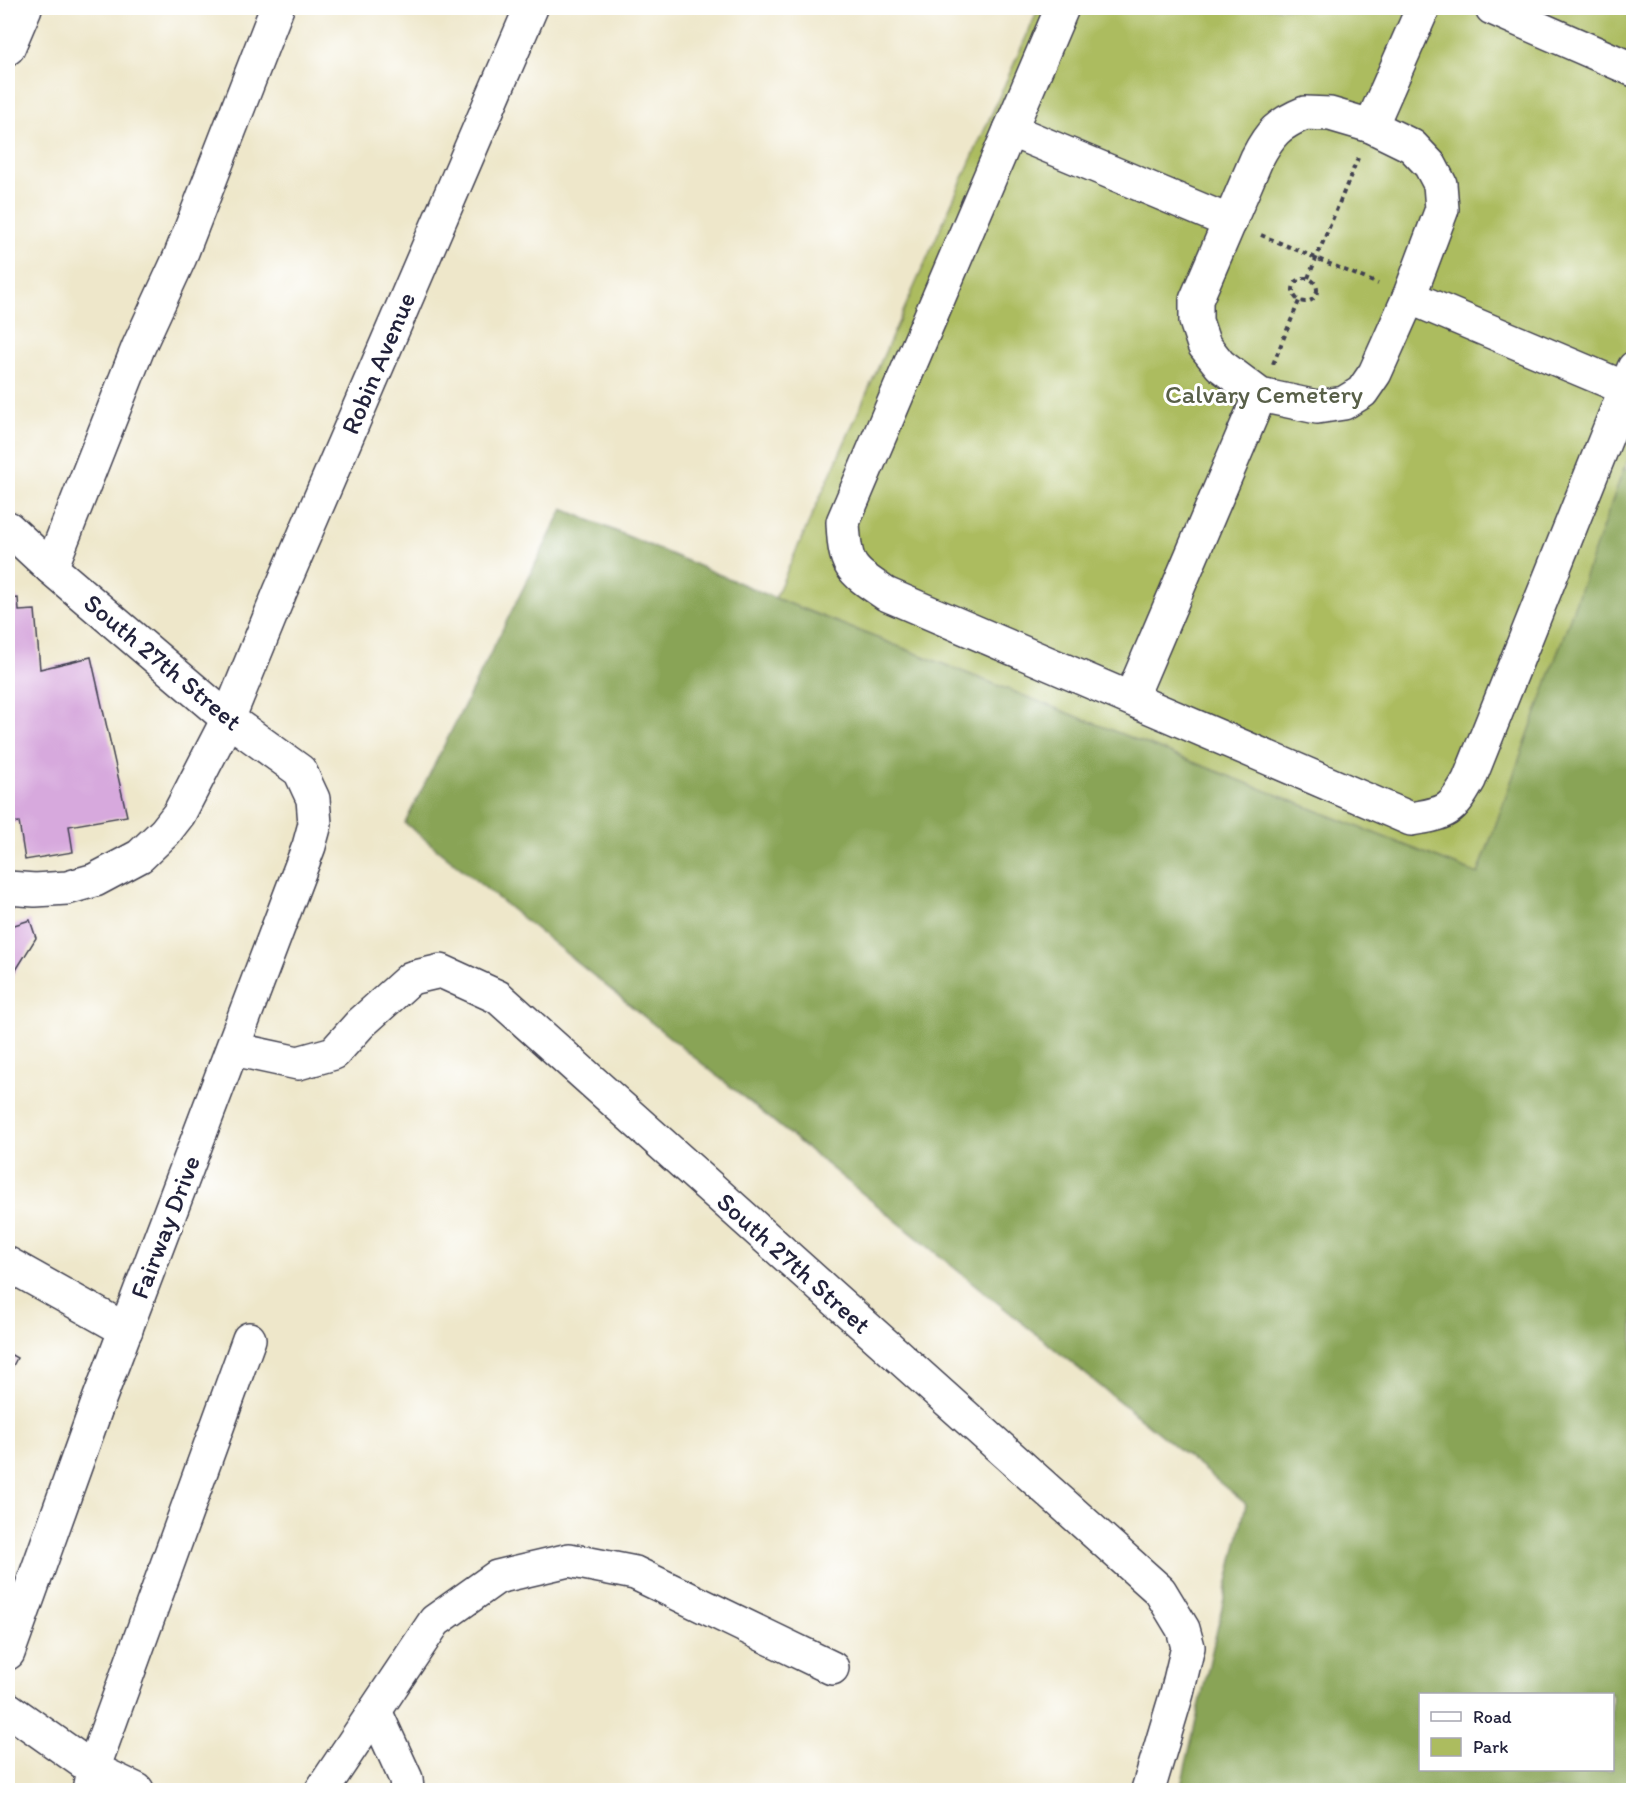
<svg xmlns="http://www.w3.org/2000/svg" width="1641" height="1798" font-family="Itim,sans-serif">
  <style>
    .green { fill: #acbc5f; stroke: #676f4d; stroke-width: 1.5 }
    .forest { fill: #89a456; stroke: #566348; stroke-width: 1.5; fill-rule: evenodd }
    .building { fill: #d7a9dd }
    .lines { fill: none; stroke-linecap: round; stroke-linejoin: round }
    .minor-casing { stroke: #414050; stroke-width: 36 }
    .path { stroke: #414050; stroke-width: 4; stroke-dasharray: 4.5 4.5; stroke-linecap: butt }
    .minor { stroke: #fff; stroke-width: 33 }
    .labels { text-anchor: middle; stroke-width: 6; stroke-linejoin: round; paint-order: stroke }
    .street-label { font-size: 26px; fill: #22223b; stroke: #fff }
    .park-label { font-size: 26px; fill: #596049; stroke: #fff }
  </style>
  <rect width="100%" height="100%" fill="#fff"/>
  <filter id="ink" filterUnits="userSpaceOnUse"><feTurbulence type="fractalNoise" baseFrequency=".0167" numOctaves="2"/><feDisplacementMap in="SourceGraphic" scale="12" xChannelSelector="R" yChannelSelector="G"/><feConvolveMatrix kernelMatrix="1 2 1 2 8 2 1 2 1" color-interpolation-filters="sRGB"/></filter>
  <filter id="wash" filterUnits="userSpaceOnUse"><feTurbulence type="fractalNoise" baseFrequency=".008" numOctaves="4" result="noise"/><feDisplacementMap in="SourceGraphic" scale="24" xChannelSelector="R" yChannelSelector="G"/><feGaussianBlur stdDeviation="1.35" result="paint"/><feColorMatrix in="noise" values="0 0 0 0 0 0 0 0 0 0 0 0 0 0 0 0 0 1.4 0 .05"/><feComposite in="paint" operator="in"/></filter>
  <g filter="url(#wash)">
    <rect width="100%" height="100%" fill="#eee7ca"/>
    <polygon class="green" points="1039,8 1633,8 1633,446 1478,874 775,598"/>
    <path class="forest" d="M1624,468L1634,471L1633,1790H1180L1246,1504L405,823L563,509L775,598L1478,874ZM1420,1694H1612V1770H1420Z"/>
    <g id="blocks">
      <g class="building">
        <polygon points="18,598 19,611 35,610 40,669 91,657 127,816 69,826 73,852 25,860 19,822 11,823 8,805 8,599"/>
        <polygon points="30,920 36,938 8,983 8,927"/>
        <polygon points="8,1353 17,1358 8,1375"/>
      </g>
    </g>
  </g>
  <g filter="url(#ink)">
    <use href="#blocks" fill-opacity="0" stroke="#414050" stroke-width="1.5"/>
    <g class="lines">
      <defs>
        <g id="minor">
          <path d="M1062,8L843,522C845,567 849,569 886,594L1411,819C1447,813 1451,812 1469,780L1634,368"/>
          <polyline points="1492,8 1634,70"/>
          <polyline points="8,48 25,8"/>
          <path d="M1305,113L1330,114L1371,126L1412,146L1430,165L1440,184L1442,209L1409,297L1375,373L1362,392L1344,403L1317,407L1260,395L1220,365L1204,345L1196,321V300L1257,158C1270,133 1278,124 1305,113Z"/>
          <polyline points="1371,126 1423,8"/>
          <polyline points="1010,130 1230,222"/>
          <polyline points="1409,297 1625,388"/>
          <polyline points="8,528 51,568 228,719 300,771 313,799 315,824 309,846 100,1397 8,1653"/>
          <polyline points="51,568 138,348 180,257 277,8"/>
          <polyline points="1131,698 1260,395"/>
          <polyline points="8,888 35,890 67,888 95,880 140,856 165,832 179,814 228,719 280,592 531,8"/>
          <polyline points="233,1049 298,1063 334,1053 360,1024 411,978 441,971 498,997 1160,1591 1183,1629 1188,1647 1177,1693 1148,1790"/>
          <polyline points="8,1264 126,1330"/>
          <polyline points="8,1709 93,1769 137,1790"/>
          <polyline points="375,1711 406,1779 407,1790"/>
          <polyline points="89,1790 93,1769 249,1339"/>
          <polyline points="322,1790 435,1621 497,1577 569,1560 635,1573 832,1668"/>
        </g>
      </defs>
      <use href="#minor" class="minor-casing"/>
      <g class="path">
        <polyline points="1261,235 1378,284"/>
        <circle cx="1305" cy="290" r="12"/>
        <polyline points="1308,278 1358,158"/>
        <polyline points="1273,364 1299,301"/>
      </g>
      <use href="#minor" class="minor"/>
    </g>
  </g>
  <g class="labels">
    <g class="street-label">
      <text transform="translate(378 363) rotate(-67)" y="9">Robin Avenue</text>
      <text transform="translate(163 662) rotate(40)" y="9">South 27th Street</text>
      <text transform="translate(165 1227) rotate(-69)" y="9">Fairway Drive</text>
      <text transform="translate(794 1263) rotate(42)" y="9">South 27th Street</text>
    </g>
    <g class="park-label">
      <text x="1264" y="403">Calvary Cemetery</text>
    </g>
  </g>
  <rect width="1641" height="1798" fill="none" stroke="#fff" stroke-width="30"/>
  <rect x="1419" y="1693" width="195" height="78" fill="#ffffff" stroke="#a7a7b1" stroke-width="1.5"/>
  <rect x="1431" y="1712" width="30" height="9" fill="#ffffff" stroke="#a7a7b1" stroke-width="1.5"/>
  <text x="1473" y="1723" font-size="18" fill="#22223b">Road</text>
  <rect x="1431" y="1738" width="30" height="18" fill="#acbc5f" stroke="#a7a7b1" stroke-width="1.5"/>
  <text x="1473" y="1753" font-size="18" fill="#22223b">Park</text>
</svg>
